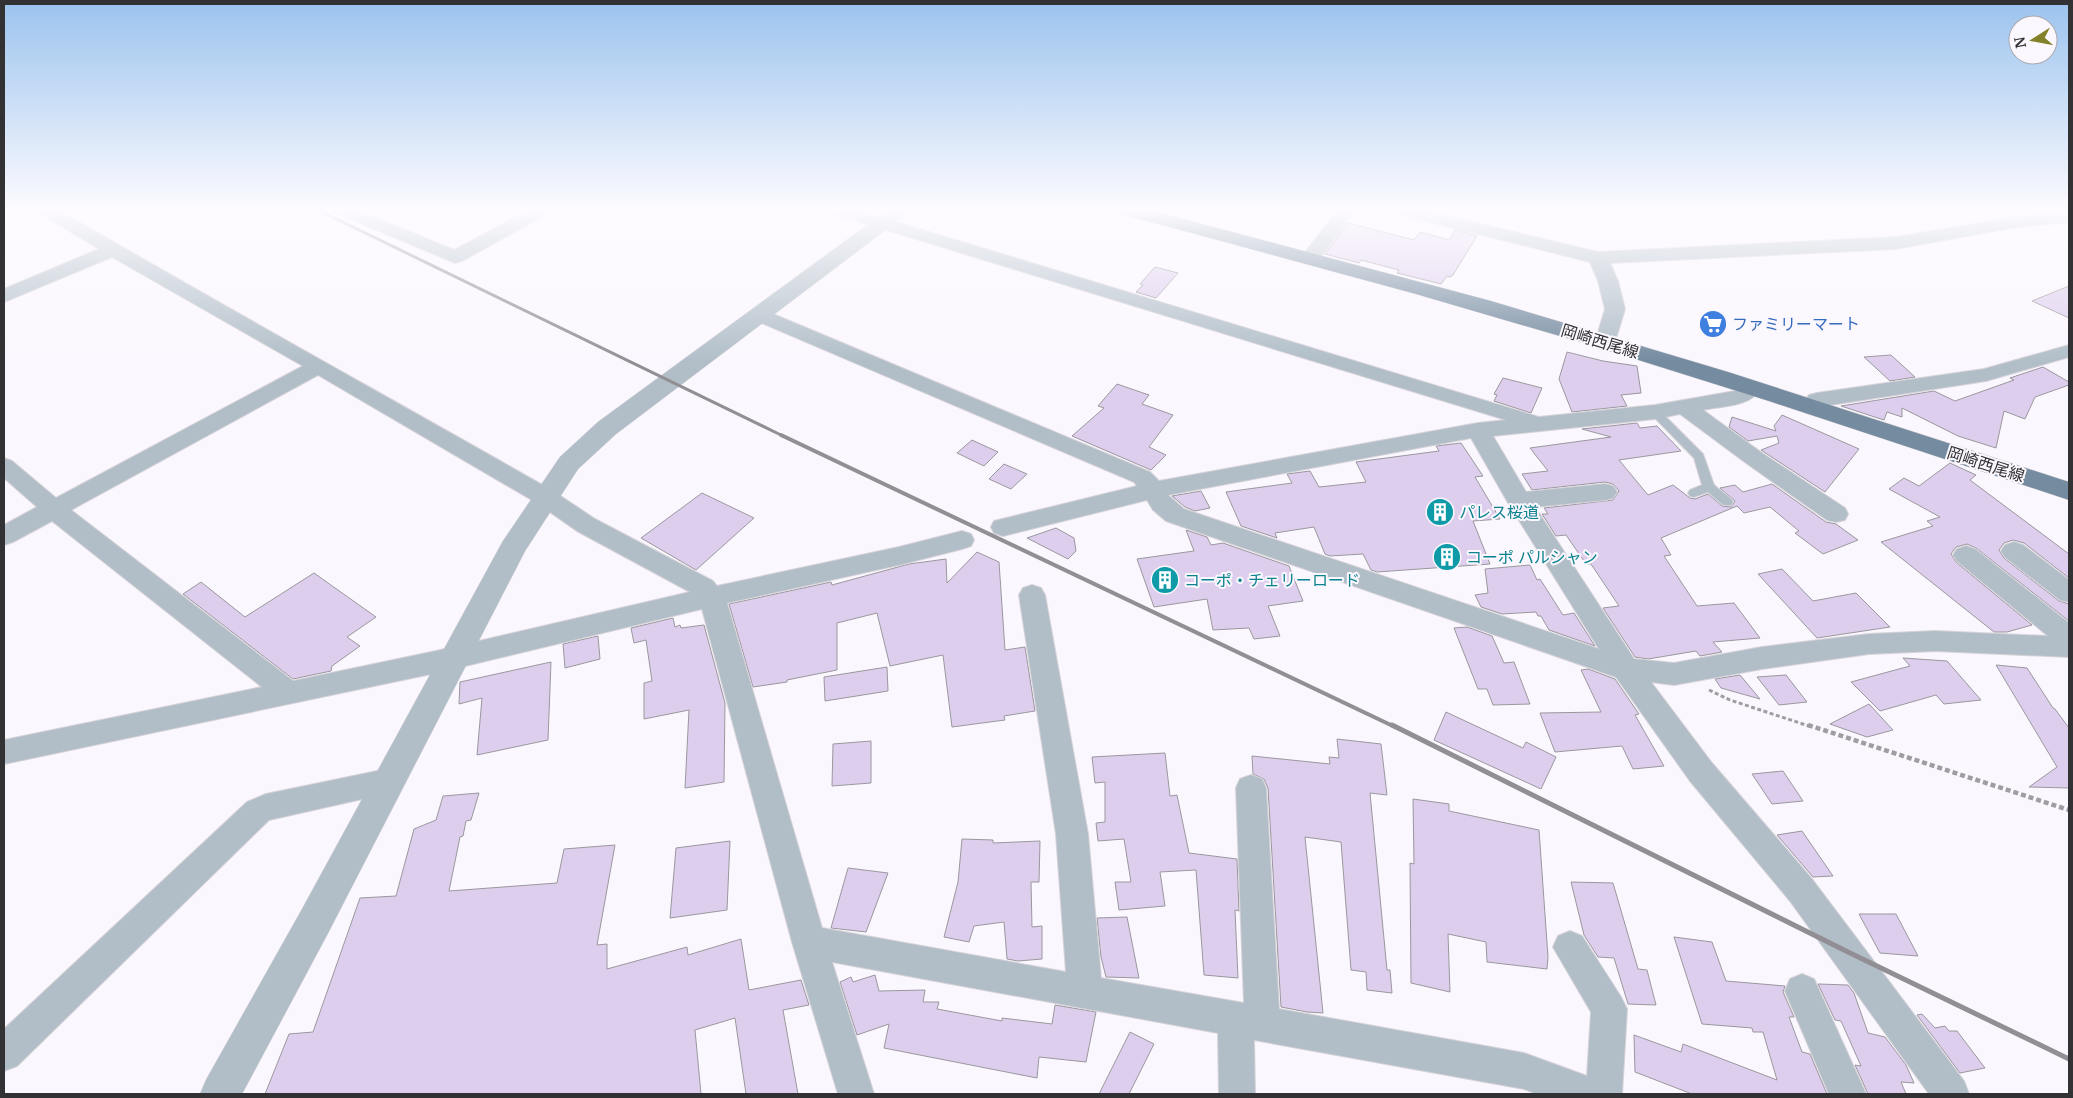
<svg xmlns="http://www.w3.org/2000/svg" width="2073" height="1098" font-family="Merriweather,'Noto Sans JP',serif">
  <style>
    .building { fill: #deceed; stroke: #9a989d }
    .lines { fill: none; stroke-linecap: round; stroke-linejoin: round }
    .service-casing { stroke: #d7d3d9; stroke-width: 2 }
    .minor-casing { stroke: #d7d3d9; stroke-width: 2 }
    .tertiary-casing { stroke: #d7d3d9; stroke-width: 1 }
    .primary-casing { stroke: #d7d3d9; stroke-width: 1 }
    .path-far1 { stroke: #a09da2; stroke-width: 3; stroke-dasharray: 4 2.5; stroke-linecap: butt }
    .path { stroke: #a09da2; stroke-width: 4.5; stroke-dasharray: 5 3; stroke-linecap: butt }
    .service { fill: #b1bec8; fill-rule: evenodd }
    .minor { fill: #b1bec8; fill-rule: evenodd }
    .tertiary { fill: #b1bec8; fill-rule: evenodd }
    .primary { fill: #758b9f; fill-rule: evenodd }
    .rail-far2 { stroke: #918f93; stroke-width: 3 }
    .rail-far1 { stroke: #918f93; stroke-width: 4 }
    .rail { stroke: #918f93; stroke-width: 5 }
    .labels { text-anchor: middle; stroke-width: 4; stroke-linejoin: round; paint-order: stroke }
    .shop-label { font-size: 16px; fill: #366cbe; stroke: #fbf7fe; text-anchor: start }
    .street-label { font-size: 16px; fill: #323133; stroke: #fbf7fe }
    .culture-label { font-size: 16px; fill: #0d838f; stroke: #fbf7fe; text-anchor: start }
  </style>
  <rect width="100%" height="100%" fill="#fbf7fe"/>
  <g class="building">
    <polygon points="1348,223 1414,240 1420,232 1449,240 1455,230 1477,236 1453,275 1450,277 1447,276 1441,284 1397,273 1399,270 1361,260 1359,263 1325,254"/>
    <polygon points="1155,267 1178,273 1156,298 1136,292 1143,285 1140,284"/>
    <polygon points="2069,286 2069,318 2032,301"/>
    <polygon points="1567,352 1603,361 1637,366 1641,393 1621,395 1627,406 1572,412 1559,379"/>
    <polygon points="1891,355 1915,377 1890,381 1864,357"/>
    <polygon points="2043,367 2069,382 2069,385 2035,397 2025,419 2004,411 1996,448 1958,436 1902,408 1902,417 1887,412 1884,420 1841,406 1934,391 1955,401 2014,380 2010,378"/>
    <polygon points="1503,378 1542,388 1531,413 1494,401 1497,395 1494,394"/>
    <polygon points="1117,384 1149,395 1142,404 1173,415 1149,447 1166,455 1151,470 1072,436 1104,408 1098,406"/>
    <polygon points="1782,415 1859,449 1825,492 1761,450 1779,443 1777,436 1748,441 1729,427 1732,417 1776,431 1774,426"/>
    <polygon points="1637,423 1640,428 1657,426 1681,451 1619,460 1648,495 1673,485 1690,498 1695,499 1708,494 1722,506 1731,507 1735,501 1720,488 1735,485 1743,492 1772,484 1826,522 1836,524 1858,540 1823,554 1795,533 1799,531 1770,507 1744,513 1737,506 1661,538 1671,555 1664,556 1697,606 1734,603 1760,638 1713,642 1722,652 1700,656 1696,651 1648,659 1635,657 1603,608 1619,606 1591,564 1586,564 1566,535 1556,536 1542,514 1548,514 1544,508 1613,500 1619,491 1613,484 1605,482 1532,490 1522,474 1548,471 1530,448 1611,437 1582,429"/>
    <polygon points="972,440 998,452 984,466 957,453"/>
    <polygon points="1461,443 1483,476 1475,477 1500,519 1473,521 1490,564 1377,572 1371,570 1363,554 1330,556 1325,554 1314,527 1275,533 1277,538 1241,526 1226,492 1292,483 1287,474 1310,471 1319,487 1366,482 1356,462 1439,451 1436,446"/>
    <polygon points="1950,463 1976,475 1970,480 2069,554 2069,578 2024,543 2013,540 2004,543 1999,550 2004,558 2059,601 2069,604 2069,621 1976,548 1967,544 1956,547 1951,554 1956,562 2032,625 2007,632 1994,632 1881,542 1933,526 1927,521 1940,517 1889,489 1904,478 1919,486"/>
    <polygon points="1004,464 1027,474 1011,489 989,479"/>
    <polygon points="1201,491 1210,508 1195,511 1185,507 1172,496"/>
    <polygon points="702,493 754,518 696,570 641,538"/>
    <polygon points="1056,528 1074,538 1076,551 1068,559 1027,538"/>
    <polygon points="1186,530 1207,537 1211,545 1223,543 1289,566 1303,601 1268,606 1280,636 1254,639 1249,628 1213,630 1207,599 1154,607 1137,559 1194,551"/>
    <polygon points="977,552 999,562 1005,650 1025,647 1035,711 1004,716 1005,720 952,727 943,655 890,666 877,613 837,623 837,670 787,680 787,682 753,687 729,604 831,582 832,585 909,564 946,559 947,583"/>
    <polygon points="1530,565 1537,580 1540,579 1563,615 1574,613 1595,646 1549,630 1541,616 1538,616 1536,612 1502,614 1481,607 1475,595 1488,593 1485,569"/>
    <polygon points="1782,569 1813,601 1856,593 1890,627 1817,638 1758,574"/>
    <polygon points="314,573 376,617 347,637 360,646 332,666 331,671 293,679 183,594 201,582 245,617"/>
    <polygon points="673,618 675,627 680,625 681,628 704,625 725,703 724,782 685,788 689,710 644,719 644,683 652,681 646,640 634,643 631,628"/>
    <polygon points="1467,627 1492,636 1504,663 1514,662 1530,704 1493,705 1487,689 1478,689 1454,628"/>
    <polygon points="598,636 600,659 565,668 563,644"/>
    <polygon points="1903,658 1947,661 1981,700 1944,704 1936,695 1880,711 1851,682 1910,666"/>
    <polygon points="551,662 548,740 477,755 482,698 459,704 460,682"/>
    <polygon points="1996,665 2027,668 2053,708 2055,709 2069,728 2069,788 2029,787 2057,767"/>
    <polygon points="887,667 888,691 825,701 824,677"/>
    <polygon points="1588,669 1615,679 1639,714 1635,715 1664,766 1633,769 1622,746 1555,752 1540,713 1601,712 1581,670"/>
    <polygon points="1740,675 1760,699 1721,688 1715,679"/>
    <polygon points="1786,675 1807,702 1779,705 1757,677"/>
    <polygon points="1869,704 1893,730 1867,737 1830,724"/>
    <polygon points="1446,712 1523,748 1526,742 1556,757 1541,789 1434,740"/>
    <polygon points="1337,739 1381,744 1387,795 1370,793 1387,970 1390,970 1392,993 1367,990 1366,972 1351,970 1341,842 1305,837 1323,1013 1307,1012 1281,1007 1268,788 1264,779 1253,774 1252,756 1330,764 1329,757 1339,758"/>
    <polygon points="871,741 871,783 832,786 833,744"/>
    <polygon points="1165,753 1170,796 1177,795 1189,853 1237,859 1239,911 1235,910 1238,978 1204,975 1196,870 1160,872 1165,906 1119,910 1115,882 1131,882 1124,839 1098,841 1096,823 1105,822 1105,782 1095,783 1092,757"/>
    <polygon points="1783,771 1803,801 1772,804 1752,774"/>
    <polygon points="479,793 471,820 466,821 463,836 460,837 449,891 557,883 564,849 615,845 597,945 607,944 607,969 687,947 688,955 741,939 749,990 801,980 809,1005 783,1010 798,1094 746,1094 735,1018 695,1030 701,1094 265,1094 289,1034 313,1032 360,898 396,896 414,829 436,820 443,796"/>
    <polygon points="1413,799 1449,804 1449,811 1539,830 1548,957 1547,969 1487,962 1486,942 1448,934 1450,992 1411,983 1410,863 1414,864"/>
    <polygon points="1802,831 1833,876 1813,877 1777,835"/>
    <polygon points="962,839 993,840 993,843 1040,841 1039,882 1031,882 1032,927 1042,926 1042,959 1018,961 1007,959 1004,922 974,926 969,942 944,937 958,882"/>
    <polygon points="730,841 727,910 670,918 676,848"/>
    <polygon points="848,868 888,873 866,932 831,928"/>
    <polygon points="1571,882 1613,883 1638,969 1647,970 1656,1005 1628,1004 1614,958 1598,957 1584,935"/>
    <polygon points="1859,914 1896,914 1918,956 1880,953"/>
    <polygon points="1127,917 1139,978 1106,977 1101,957 1097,918"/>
    <polygon points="1674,937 1712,942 1726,981 1785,986 1783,992 1794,1017 1789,1017 1802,1052 1810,1054 1827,1094 1692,1094 1635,1072 1634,1035 1681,1052 1683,1044 1777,1080 1763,1032 1753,1032 1752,1028 1702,1024"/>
    <polygon points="875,975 879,991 925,990 923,1002 939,1002 937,1009 1002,1021 1002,1018 1052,1024 1055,1005 1096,1012 1086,1062 1039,1057 1037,1078 884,1048 889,1024 857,1035 840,982 851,977 853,982"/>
    <polygon points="1818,984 1848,985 1854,993 1868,1033 1885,1037 1906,1065 1914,1083 1901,1082 1906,1094 1868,1094 1855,1065 1861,1066 1841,1021 1835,1020"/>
    <polygon points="1922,1014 1935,1028 1945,1026 1949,1031 1957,1031 1985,1068 1960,1073 1917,1015"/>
    <polygon points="1130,1032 1154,1044 1129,1094 1099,1094"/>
  </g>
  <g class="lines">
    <defs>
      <polygon id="service" points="1655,409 1659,410 1703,454 1714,485 1731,499 1733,502 1731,505 1723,505 1708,492 1694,497 1690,496 1688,493 1690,490 1702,485 1694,458 1651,414 1649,412"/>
      <g id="minor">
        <path d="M36,209H57C221,305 388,397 553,491L595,519L713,581L717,586L899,547L962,531L971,534L974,540L971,546L962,549L899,565L727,603L822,928L1066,972L1056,834L1019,595L1023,588L1032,585L1041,588L1045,595L1088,834L1101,978L1244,1003L1236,788L1240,779L1251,775L1262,779L1266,788L1279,1009L1524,1053L1587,1076L1591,1012L1553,947L1558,936L1570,931L1582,936L1621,997L1627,1009L1622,1094H1537L1524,1089L1254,1040L1255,1094H1219L1218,1033L832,962L874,1094H838L792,942L702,609L436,673L4,764V740L262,687L52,521L13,542L4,545V525L37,507L4,478V458L12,461L56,498L303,366L112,257L4,302V289L99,249L39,213ZM318,375L537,503L577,531L690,592L436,651L293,681L71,510Z"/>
        <polygon points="333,209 356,209 454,250 531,209 552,209 549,213 462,261 455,263 336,213"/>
        <path d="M828,209H854L1539,417L1655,405L1735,391C1745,385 1744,380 1758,383L1761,388C1751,407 1722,406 1703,410L1762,453L1845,508L1848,514L1845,520L1836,522L1827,520L1746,463L1680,414L1655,419L1493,436L1526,492L1605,484L1613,486L1617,492L1613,498L1605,500L1535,507L1634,659L1674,663L1762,647L1869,634L1935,631L2048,636L1957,561L1953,555L1957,549L1966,546L1975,549L2069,623V657L1935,651L1869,654L1762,669L1674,685L1651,682L1712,763L1812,879L1964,1081L1969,1094H1929L1790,901L1690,781L1616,677L1166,521L1153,510L1147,500L1003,536L994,533L991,527L994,521L1137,486L1134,482L752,319L749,315L752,311L759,309L766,311L1150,472L1159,481L1478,423L1506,420L831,213ZM1471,438L1507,501L1599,649L1184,509L1168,495Z"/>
        <polygon points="1338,209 1356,209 1317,262 1310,264 1303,262 1301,258"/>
        <polygon points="1390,209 1419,209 1598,252 1896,237 2011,218 2069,212 2069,222 2011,228 1896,249 1610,263 1618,281 1625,309 1615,342 1612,346 1605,348 1598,346 1595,342 1605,309 1598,281 1590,262 1393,213"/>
        <polygon points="2069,345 2069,357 1986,381 1824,406 1820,412 1812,414 1804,412 1801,407 1809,395 1817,393 1984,369"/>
        <polygon points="2014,542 2023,545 2069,580 2069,602 2060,600 2005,557 2001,551 2005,545"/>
        <polygon points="387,769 398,773 402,782 398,791 269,820 17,1066 4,1071 4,1029 247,802 266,794"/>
        <polygon points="1802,974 1814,979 1866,1094 1829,1094 1785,991 1790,979"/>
      </g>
      <polygon id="tertiary" points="889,209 911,209 908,213 616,434 578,469 525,551 327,935 242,1094 200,1094 206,1080 301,911 503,541 560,457 598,422"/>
      <polygon id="primary" points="1115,209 1146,209 1491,301 1728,372 2069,482 2069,500 1769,401 1594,346 1416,294 1118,213"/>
    </defs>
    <use href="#service" class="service-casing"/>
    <use href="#minor" class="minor-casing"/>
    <use href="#tertiary" class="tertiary-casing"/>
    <use href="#primary" class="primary-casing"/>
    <polyline class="path-far1" points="1709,690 1730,700 1812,727"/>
    <polyline class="path" points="1808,725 2069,810"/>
    <use href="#service" class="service"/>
    <use href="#minor" class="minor"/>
    <use href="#tertiary" class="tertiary"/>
    <use href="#primary" class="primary"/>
    <polyline class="rail-far2" points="316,209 783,436"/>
    <polyline class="rail-far1" points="781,435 1395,727"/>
    <polyline class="rail" points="1392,725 1848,952 2069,1059"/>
  </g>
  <linearGradient id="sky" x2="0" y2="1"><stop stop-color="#9bc3ee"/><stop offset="0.58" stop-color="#fdfbff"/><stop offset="1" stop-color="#fdfbff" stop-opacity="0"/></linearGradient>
  <rect width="2073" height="362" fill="url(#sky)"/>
  <defs>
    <symbol id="supermarket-disc" viewBox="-11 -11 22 22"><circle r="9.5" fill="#3f7fe0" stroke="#fbf7fe"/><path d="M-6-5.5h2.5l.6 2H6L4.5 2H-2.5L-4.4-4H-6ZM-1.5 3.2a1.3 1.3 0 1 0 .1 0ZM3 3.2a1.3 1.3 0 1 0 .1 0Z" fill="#fff"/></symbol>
    <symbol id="building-disc" viewBox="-11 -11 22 22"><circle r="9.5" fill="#0f9aa8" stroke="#fbf7fe"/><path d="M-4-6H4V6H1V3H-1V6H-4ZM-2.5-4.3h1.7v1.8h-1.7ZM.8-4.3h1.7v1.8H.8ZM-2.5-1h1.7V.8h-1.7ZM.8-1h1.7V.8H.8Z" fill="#fff"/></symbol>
  </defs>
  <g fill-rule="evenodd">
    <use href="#supermarket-disc" x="1697" y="308" width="32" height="32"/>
    <use href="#building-disc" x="1424" y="496" width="32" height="32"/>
    <use href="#building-disc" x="1431" y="541" width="32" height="32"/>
    <use href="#building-disc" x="1149" y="564" width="32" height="32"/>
  </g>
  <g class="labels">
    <g class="shop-label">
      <text x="1732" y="330">ファミリーマート</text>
    </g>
    <g class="street-label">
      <text transform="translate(1600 341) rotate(17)" y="6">岡崎西尾線</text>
      <text transform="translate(1986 464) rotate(18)" y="6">岡崎西尾線</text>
    </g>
    <g class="culture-label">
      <text x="1459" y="518">パレス桜道</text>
      <text x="1466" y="563">コーポ パルシャン</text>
      <text x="1184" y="586">コーポ・チェリーロード</text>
    </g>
  </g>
  <rect width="2073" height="1098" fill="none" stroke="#323133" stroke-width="10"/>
  <g transform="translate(2033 40) rotate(259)"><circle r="24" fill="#fbf7fe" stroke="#aba8ad"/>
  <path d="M0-4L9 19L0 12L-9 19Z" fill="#83822b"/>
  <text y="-8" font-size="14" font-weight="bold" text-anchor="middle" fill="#323133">N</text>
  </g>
</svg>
